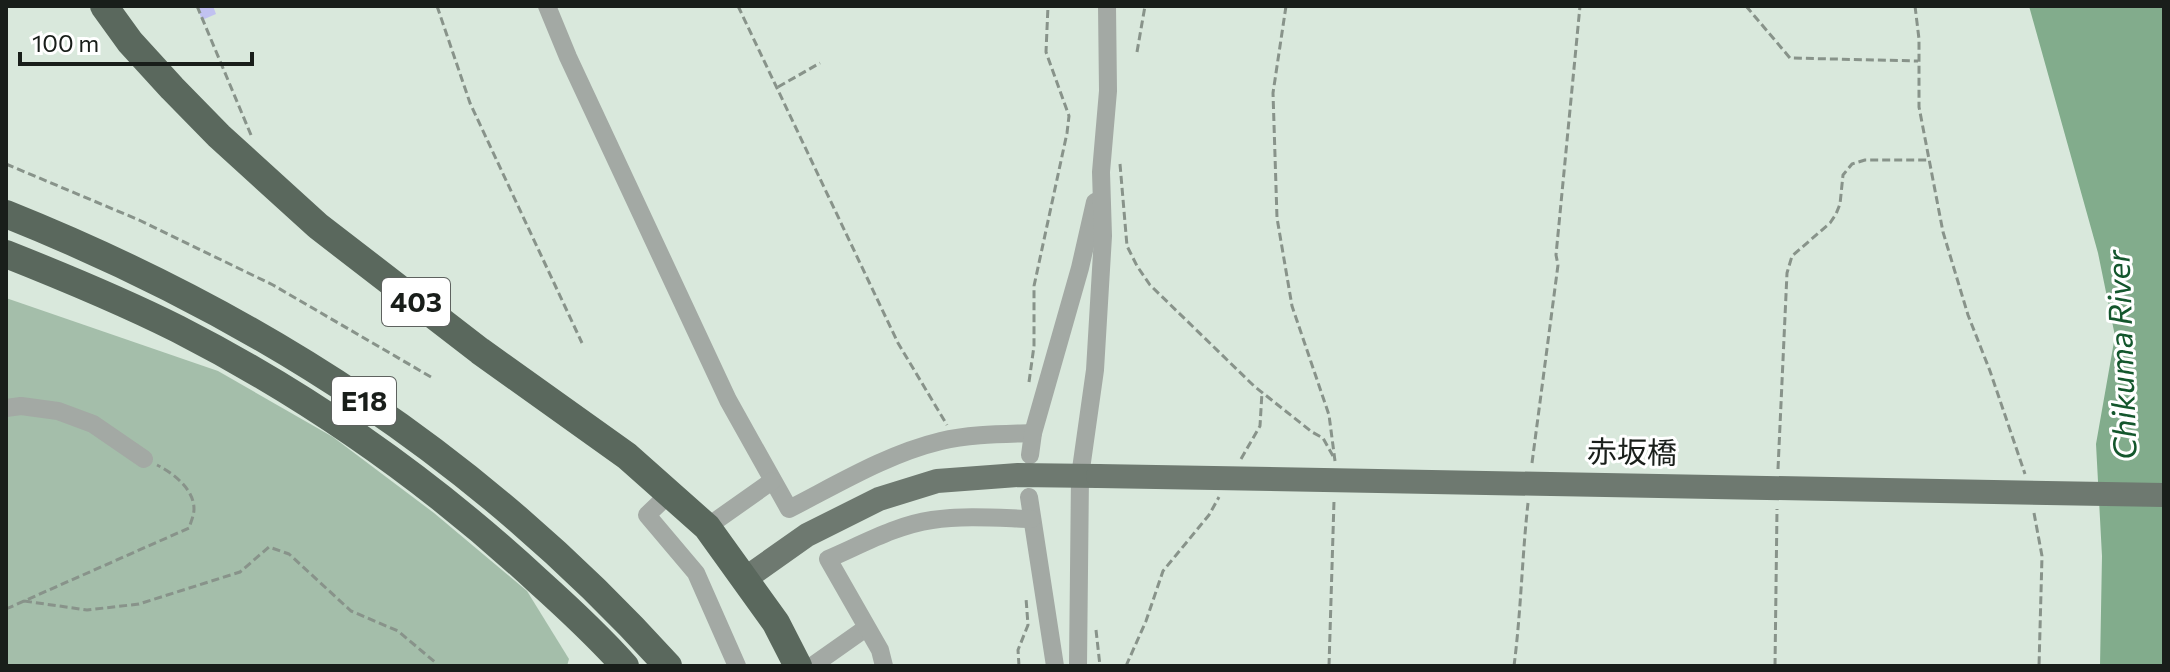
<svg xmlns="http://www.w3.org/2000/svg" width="2170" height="672" font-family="Commissioner,'Noto Sans JP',sans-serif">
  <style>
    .green { fill: #a4beaa }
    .water { fill: #82ac8c }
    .building { fill: #c1c2f0 }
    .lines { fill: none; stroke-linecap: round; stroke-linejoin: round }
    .path { stroke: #88938a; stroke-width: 3; stroke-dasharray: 8 4; stroke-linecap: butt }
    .minor { stroke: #a3a9a4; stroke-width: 18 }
    .major { stroke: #6e7970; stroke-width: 24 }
    .highway { stroke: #5a685d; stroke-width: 28 }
    .major-bridge { stroke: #6e7970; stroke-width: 24 }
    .labels { text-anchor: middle; stroke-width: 6; stroke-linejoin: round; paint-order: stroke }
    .shield { fill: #fff; stroke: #5e625f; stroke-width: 2 }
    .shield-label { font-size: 28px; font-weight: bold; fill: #191e1a }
    .street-label { font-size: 30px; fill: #191e1a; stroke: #fff }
    .water-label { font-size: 32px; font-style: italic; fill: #13562c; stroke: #fff }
  </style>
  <rect width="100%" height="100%" fill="#d9e8dc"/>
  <polygon class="green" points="6,298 218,371 333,437 434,513 527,591 569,659 567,666 6,666"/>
  <polygon class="water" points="2029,6 2164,6 2164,666 2100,666 2102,556 2096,444 2115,336 2098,253"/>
  <polygon class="building" points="200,6 213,6 216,14 202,20 197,7"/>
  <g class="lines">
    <g class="path">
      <polyline points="197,6 251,135"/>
      <polyline points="437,6 470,103 582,343"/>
      <polyline points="738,6 898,343 947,425"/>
      <polyline points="1286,6 1273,93 1277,218 1292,306 1329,415 1335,461"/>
      <polyline points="1746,6 1790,58 1918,61"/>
      <polyline points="1915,6 1919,39 1919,107 1943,232 1968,315 1990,371 2025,474"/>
      <polyline points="1137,52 1145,6"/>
      <polyline points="778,87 820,63"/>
      <polyline points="6,164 139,220 273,285 431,377"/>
      <polyline points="1120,164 1127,246 1137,266 1150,285 1254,386 1312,432 1323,438 1333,456"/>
      <polyline points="1029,382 1034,346 1034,286 1067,133 1069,116 1046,52 1048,6"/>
      <polyline points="1241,459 1260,426 1262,392"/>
      <polyline points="1532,463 1558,265 1556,255 1580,6"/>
      <polyline points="1778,469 1787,273 1792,256 1830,223 1836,214 1840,204 1843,175 1852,164 1865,160 1930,160"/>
      <polyline points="2034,513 2042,556 2039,666"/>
      <polyline points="24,601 87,610 139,604 240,572 269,547 289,554 351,611 398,631 436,663 437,666"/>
      <path d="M6,609L189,528C191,522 194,515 194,509C194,489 173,473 157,465"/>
      <polyline points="1096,630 1100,666"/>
      <polyline points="1019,666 1018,650 1028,625 1026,598"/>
      <polyline points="1126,666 1146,621 1163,571 1209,515 1219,497"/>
      <polyline points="1329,666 1334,501"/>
      <path d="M1514,666C1521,612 1522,557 1528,503"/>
      <polyline points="1775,666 1777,509"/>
    </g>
    <g class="minor">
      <path d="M547,6L568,57L728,400L789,509C838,484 887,454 941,441C969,434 1004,434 1033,433"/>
      <polyline points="6,408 21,406 58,411 93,424 144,459"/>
      <polyline points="1030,455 1033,433 1080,268 1095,202"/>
      <polyline points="670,493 647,515 696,573 737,666"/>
      <polyline points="1029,497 1055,666"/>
      <polyline points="707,527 772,481"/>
      <polyline points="812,666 866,628"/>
      <path d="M884,666L880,650L828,559C861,545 896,525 932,520C964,515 999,518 1031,519"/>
      <polyline points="1078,666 1080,476 1095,370 1103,236 1101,172 1108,91 1107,6"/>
    </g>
    <polyline class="major" points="746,578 807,535 879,499 937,481 1018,475 1098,476"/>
    <g class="highway">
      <polyline points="104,6 130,42 172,88 219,136 318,226 480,351 627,456 707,527 776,623 798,666"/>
      <path d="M6,214C263,317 482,460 668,666"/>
      <path d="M6,254C64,277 122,301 178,329C309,396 430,481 538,581C568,608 598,636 625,666"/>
    </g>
    <polyline class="major-bridge" points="1098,476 2164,495"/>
  </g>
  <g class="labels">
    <g class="shield">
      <rect x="382" y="278" width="68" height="48" rx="6"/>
      <rect x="332" y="377" width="64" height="48" rx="6"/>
    </g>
    <g class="shield-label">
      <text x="416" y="312">403</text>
      <text x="364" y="411">E18</text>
    </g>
    <g class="street-label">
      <text transform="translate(1632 453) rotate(1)" y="10">赤坂橋</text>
    </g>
    <g class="water-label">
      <text transform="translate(2122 355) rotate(-92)" y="11">Chikuma River</text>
    </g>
  </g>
  <rect width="2170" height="672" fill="none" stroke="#191e1a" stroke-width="16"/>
  <path d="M20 52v12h232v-12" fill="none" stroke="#191e1a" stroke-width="4"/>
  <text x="32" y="52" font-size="24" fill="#191e1a" stroke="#ffffff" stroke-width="6" paint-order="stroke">100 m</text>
</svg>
